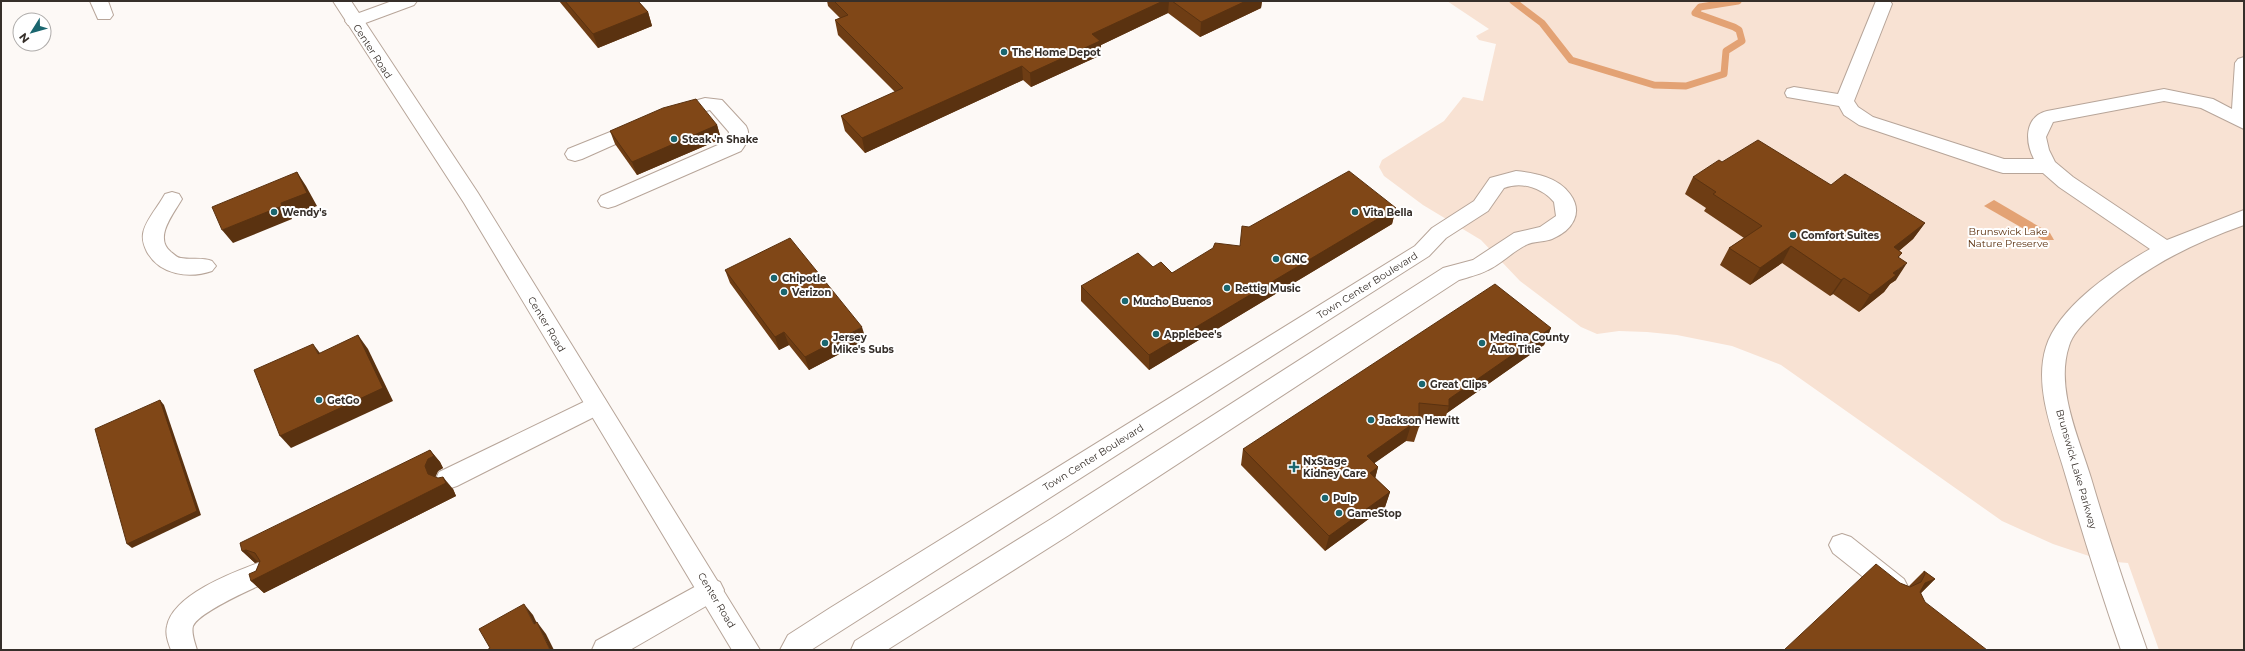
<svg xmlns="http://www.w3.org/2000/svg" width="2245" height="651" font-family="Montserrat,sans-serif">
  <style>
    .green { fill: #f8e2d3 }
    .water { fill: #e3a274 }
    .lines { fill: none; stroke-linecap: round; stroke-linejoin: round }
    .stream { stroke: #e3a274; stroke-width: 7 }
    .minor-casing { stroke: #b7a599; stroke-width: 2 }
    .major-casing { stroke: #b7a599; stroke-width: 2 }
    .minor { fill: #fff; fill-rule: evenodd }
    .major { fill: #fff; fill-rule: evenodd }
    .wall { fill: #6e3d14 }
    .shaded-wall { fill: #5a3210 }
    .building { fill: #804717; stroke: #5a3210 }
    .poi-dot { fill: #1a666f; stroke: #fff; stroke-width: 1.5 }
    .labels { text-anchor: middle; stroke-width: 4; stroke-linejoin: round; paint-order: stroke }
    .street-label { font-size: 10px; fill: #362f2a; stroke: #fff }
    .poi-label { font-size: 10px; font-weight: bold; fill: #362f2a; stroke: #fff; text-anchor: start }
    .park-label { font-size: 10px; fill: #5b310f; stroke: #fff }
  </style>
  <rect width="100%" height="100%" fill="#fdf9f6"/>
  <polygon class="green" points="1447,1 2244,1 2244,650 2159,650 2128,563 2104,561 2053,544 2002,521 1781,365 1732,346 1677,335 1647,332 1619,331 1597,334 1581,327 1520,281 1481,240 1423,205 1384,176 1379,167 1382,160 1444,121 1463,97 1483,101 1496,44 1479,40 1476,36 1489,29"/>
  <polygon class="water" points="1994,200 2050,233 2054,240 2043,240 1984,206"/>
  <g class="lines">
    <polyline class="stream" points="1513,1 1542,23 1571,60 1654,85 1686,86 1724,74 1726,51 1742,41 1739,30 1734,27 1695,13 1700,7 1738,1"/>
    <defs>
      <g id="minor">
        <polygon points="90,1 108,1 113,15 110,19 98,19"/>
        <polygon points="392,1 417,1 414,5 360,25 348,25 345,21 348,17"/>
        <path d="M1876,1H1890L1892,4L1854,101L1858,107L1873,117L2004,159H2034C2025,142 2024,117 2047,111L2164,89L2213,99L2232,109L2235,63L2238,59L2244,57V129L2201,108L2164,101L2053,122L2046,137L2049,150L2055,162L2073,177L2167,240L2244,210V225C2187,245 2133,273 2090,317C2082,325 2072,335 2069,346C2055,388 2079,438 2091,478C2108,536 2127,593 2147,650H2121C2101,593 2083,535 2066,477C2055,437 2033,389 2046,347C2059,306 2115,269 2150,249L2059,187L2043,173H2003L1996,171L1859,125L1844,115L1839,106L1787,97L1785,93L1787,89L1794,87L1838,94Z"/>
        <path d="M705,98L722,100L746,126C751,135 747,143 741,151L615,206L608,208L601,206L598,201L601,196L727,141L729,132L710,110L672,119L665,117L663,113L665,109Z"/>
        <polygon points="640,120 647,122 650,126 647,130 582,159 575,161 568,159 565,154 568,149"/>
        <path d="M1516,171C1535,173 1558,177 1570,194C1584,213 1572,231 1552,239C1544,242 1533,241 1526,245C1512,252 1501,264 1488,270C1479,275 1468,277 1459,280L1069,535L887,650H851L855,641L1051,519L1443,268L1473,260L1514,233L1540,227L1556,216L1554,202C1542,188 1522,181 1504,188L1488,211L1446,238L1429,256L811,650H780L788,635L830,608L1415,246L1432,228L1474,201L1490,178Z"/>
        <path d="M172,192L179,194L182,199C174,213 153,238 171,252C174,254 177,258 181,258C192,260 202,257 212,261L216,266L212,271C189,279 160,275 147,252C144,246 142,241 143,234C144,223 156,209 162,199L165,194Z"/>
        <polygon points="596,396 604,398 608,405 604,412 457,486 448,489 439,486 436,479 439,472"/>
        <polygon points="1842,534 1851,537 1904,579 1908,587 1904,595 1895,599 1886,595 1833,553 1829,545 1833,537"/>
        <path d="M258,563L267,566L271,574L267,582C252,589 199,612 193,626C191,633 195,643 197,650H171C168,642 165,634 167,626C173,595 231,573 258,563Z"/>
        <polygon points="711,578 720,582 724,590 720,598 630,650 592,650 596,641"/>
      </g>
      <polygon id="major" points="333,1 351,1 478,193 760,650 732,650 464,203"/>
    </defs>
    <use href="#minor" class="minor-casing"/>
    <use href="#major" class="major-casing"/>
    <use href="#minor" class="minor"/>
    <use href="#major" class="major"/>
  </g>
  <g class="wall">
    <polygon points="559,1 638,1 648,12 652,26 598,48"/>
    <polygon points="827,1 1262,1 1261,8 1200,37 1168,13 1101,45 1101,55 1031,87 1023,80 865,153 845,131 841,116 895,92 838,35 835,20 840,18 828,6"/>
    <polygon points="717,125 721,139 637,175 615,144 610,131"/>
    <polygon points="1722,162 1831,185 1925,223 1913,239 1899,251 1902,253 1899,257 1896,280 1890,284 1884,292 1859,312 1833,294 1830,296 1782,263 1750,285 1720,265 1729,248 1744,238 1704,211 1706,208 1685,194 1693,177"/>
    <polygon points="1396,208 1392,224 1149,370 1081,301 1081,286 1172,273 1240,246 1249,227"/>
    <polygon points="725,270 866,340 809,370 789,345 779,350 730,283"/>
    <polygon points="1551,328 1544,345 1447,413 1444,422 1419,420 1419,427 1414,442 1406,441 1374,463 1378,467 1375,478 1390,492 1385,507 1325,551 1241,465 1243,449"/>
    <polygon points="430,450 440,462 443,468 438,471 435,477 453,489 456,496 264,593 251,581 260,562 258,562 255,563 242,551"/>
    <polygon points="1924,571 1935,579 1921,593 1925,602 1900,583 1910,587 1909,586"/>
  </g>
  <g class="shaded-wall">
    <polygon points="1163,1 1169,1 1168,13 1101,45 1101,55 1031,87 1030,73 1092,34"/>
    <polygon points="1246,1 1262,1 1261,8 1200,37 1201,22"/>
    <polygon points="648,12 652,26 598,48 593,34"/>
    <polygon points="1022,66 1023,80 865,153 862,138"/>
    <polygon points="717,125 721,139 637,175 632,162"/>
    <polygon points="297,172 306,186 317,206 291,216 292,219 233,243 222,230 281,203"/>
    <polygon points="1396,208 1392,224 1149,370 1149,355"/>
    <polygon points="1925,223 1913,239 1883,264 1894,247"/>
    <polygon points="1791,246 1782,263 1750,285 1760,268"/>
    <polygon points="1907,263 1896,280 1890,284 1884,292 1859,312 1870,295 1893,273"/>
    <polygon points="1844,278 1833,294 1830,296 1841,280"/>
    <polygon points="862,327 866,340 809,370 805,357"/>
    <polygon points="1551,328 1544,345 1447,413 1449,406 1449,399"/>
    <polygon points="784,332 789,345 779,350 775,337"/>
    <polygon points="358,335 368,349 393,401 291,448 280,436"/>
    <polygon points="313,344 323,357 318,354"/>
    <polygon points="160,400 164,405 201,515 132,548 127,544"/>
    <polygon points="1411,425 1406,441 1362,472 1367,456"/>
    <polygon points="430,450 440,462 443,468 438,471 435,478 428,474 425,466"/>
    <polygon points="1378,467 1374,483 1370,473"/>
    <polygon points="443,477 453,489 456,496 264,593 251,581"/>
    <polygon points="1390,492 1385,507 1325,551 1329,536"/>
    <polygon points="246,550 258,562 255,563 242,551"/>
    <polygon points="1935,579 1920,594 1910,598 1925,583"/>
    <polygon points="524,604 533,615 543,636 534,624"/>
    <polygon points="537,622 546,634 554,650 550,650"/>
  </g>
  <g class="building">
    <polygon points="565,1 638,1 648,12 593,34"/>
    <polygon points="834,1 1163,1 1092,34 1100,41 1030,73 1022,66 862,138 841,116 903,88 835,20 848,15"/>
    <polygon points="1172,1 1246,1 1201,22"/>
    <polygon points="696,99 717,125 632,162 610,131 663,108"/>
    <polygon points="1758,140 1831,185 1845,174 1925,223 1894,247 1902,253 1898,257 1907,263 1893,273 1896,275 1870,295 1844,278 1841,280 1791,246 1760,268 1729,248 1762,226 1713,194 1716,192 1693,177 1719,160 1722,162"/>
    <polygon points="1349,171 1396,208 1149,355 1081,286 1138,253 1153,267 1161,262 1172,273 1213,248 1215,243 1240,246 1242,226 1249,227"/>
    <polygon points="297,172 307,193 281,203 282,206 222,230 212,207"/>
    <polygon points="790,238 862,327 805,357 784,332 775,337 725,270"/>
    <polygon points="1495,284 1551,328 1449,399 1449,406 1419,403 1419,427 1411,425 1367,456 1378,467 1370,473 1390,492 1329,536 1243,449"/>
    <polygon points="358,335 383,388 280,436 254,370 313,344 318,354"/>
    <polygon points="160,400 197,511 127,544 95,429"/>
    <polygon points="430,450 434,456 428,459 425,466 428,474 438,478 443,477 446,483 251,581 249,574 256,571 260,561 255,553 246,550 242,551 240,543"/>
    <polygon points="1876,564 1900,583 1910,587 1921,582 1925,574 1924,571 1935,579 1925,583 1920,592 1925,602 1987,650 1784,650"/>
    <polygon points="524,604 534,624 537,622 550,650 487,650 490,648 479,629"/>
  </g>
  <g class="poi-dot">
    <circle cx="1004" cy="52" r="4"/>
    <circle cx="674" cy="139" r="4"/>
    <circle cx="274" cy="212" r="4"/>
    <circle cx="1355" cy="212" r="4"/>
    <circle cx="1793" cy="235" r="4"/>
    <circle cx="1276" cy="259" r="4"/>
    <circle cx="774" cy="278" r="4"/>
    <circle cx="1227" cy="288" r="4"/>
    <circle cx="784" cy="292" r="4"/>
    <circle cx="1125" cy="301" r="4"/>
    <circle cx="1156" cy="334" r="4"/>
    <circle cx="825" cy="343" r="4"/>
    <circle cx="1482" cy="343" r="4"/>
    <circle cx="1422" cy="384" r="4"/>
    <circle cx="319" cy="400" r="4"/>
    <circle cx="1371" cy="420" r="4"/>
    <path d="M1292 461h4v4h4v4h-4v4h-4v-4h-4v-4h4z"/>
    <circle cx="1325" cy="498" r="4"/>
    <circle cx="1339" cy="513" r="4"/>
  </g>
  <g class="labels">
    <g class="street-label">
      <text transform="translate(373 51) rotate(57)" y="4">Center Road</text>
      <text transform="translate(1367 285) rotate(-32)" y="4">Town Center Boulevard</text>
      <text transform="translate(547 324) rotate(59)" y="4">Center Road</text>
      <text transform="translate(1093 457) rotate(-32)" y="4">Town Center Boulevard</text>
      <text transform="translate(2077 469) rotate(74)" y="4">Brunswick Lake Parkway</text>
      <text transform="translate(717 600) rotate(59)" y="4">Center Road</text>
    </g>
    <g class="poi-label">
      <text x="1012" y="56">The Home Depot</text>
      <text x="682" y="143">Steak 'n Shake</text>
      <text x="282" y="216">Wendy's</text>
      <text x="1363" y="216">Vita Bella</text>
      <text x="1801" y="239">Comfort Suites</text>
      <text x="1284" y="263">GNC</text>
      <text x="782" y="282">Chipotle</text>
      <text x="1235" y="292">Rettig Music</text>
      <text x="792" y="296">Verizon</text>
      <text x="1133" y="305">Mucho Buenos</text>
      <text x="1164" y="338">Applebee's</text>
      <text x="833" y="341">Jersey<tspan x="833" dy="12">Mike's Subs</tspan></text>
      <text x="1490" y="341">Medina County<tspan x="1490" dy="12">Auto Title</tspan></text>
      <text x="1430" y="388">Great Clips</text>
      <text x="327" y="404">GetGo</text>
      <text x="1379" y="424">Jackson Hewitt</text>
      <text x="1303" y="465">NxStage<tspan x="1303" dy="12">Kidney Care</tspan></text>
      <text x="1333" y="502">Pulp</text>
      <text x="1347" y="517">GameStop</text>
    </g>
    <g class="park-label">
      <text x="2008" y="235">Brunswick Lake<tspan x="2008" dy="12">Nature Preserve</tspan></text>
    </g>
  </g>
  <rect width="2245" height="651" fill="none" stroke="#362f2a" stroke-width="4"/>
  <g transform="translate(32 32) rotate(233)"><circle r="19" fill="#ffffff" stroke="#afacaa"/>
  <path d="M0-3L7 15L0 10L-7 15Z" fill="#1a666f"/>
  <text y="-6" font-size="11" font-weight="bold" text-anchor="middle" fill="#362f2a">N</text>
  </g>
</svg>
